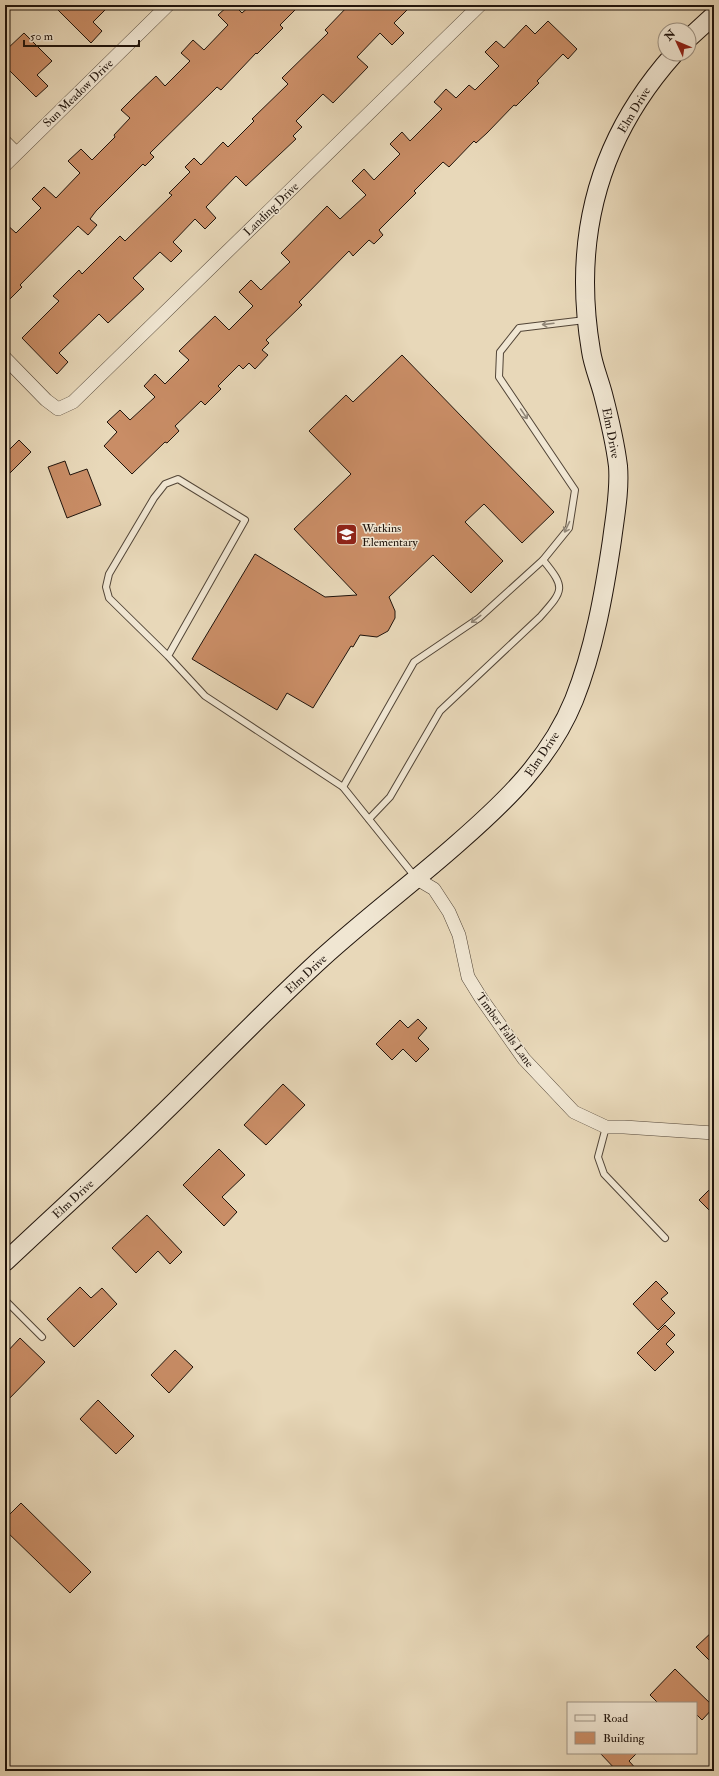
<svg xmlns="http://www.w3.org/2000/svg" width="719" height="1776" font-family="'IM FELL Double Pica',serif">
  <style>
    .building { fill: #c98d66; stroke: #20140c }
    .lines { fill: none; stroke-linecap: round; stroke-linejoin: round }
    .lane-casing { stroke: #524537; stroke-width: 8 }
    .street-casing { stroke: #524537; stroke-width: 14 }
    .secondary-casing { stroke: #20140c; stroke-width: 20 }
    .lane { stroke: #f0e6d2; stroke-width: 6 }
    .street { stroke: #f0e6d2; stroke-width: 13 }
    .secondary { stroke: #f0e6d2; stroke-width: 18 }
    .oneway { stroke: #928879 }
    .labels { text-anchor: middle; stroke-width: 3; stroke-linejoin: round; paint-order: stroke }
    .street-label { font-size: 12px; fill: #20140c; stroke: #f0e6d2 }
    .poi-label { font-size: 12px; fill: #20140c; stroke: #f0e6d2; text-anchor: start }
  </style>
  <rect width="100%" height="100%" fill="#e8d8b9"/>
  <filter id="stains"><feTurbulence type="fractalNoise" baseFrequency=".005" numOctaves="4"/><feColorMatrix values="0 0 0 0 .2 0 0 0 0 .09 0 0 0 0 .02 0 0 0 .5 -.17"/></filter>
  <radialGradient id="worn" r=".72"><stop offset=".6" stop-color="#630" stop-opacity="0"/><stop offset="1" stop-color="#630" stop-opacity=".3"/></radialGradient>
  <g class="building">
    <polygon points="53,5 110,5 93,22 102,31 91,43"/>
    <polygon points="229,5 234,5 242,13 251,5 300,5 280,25 283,28 257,54 256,53 221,90 217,87 150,153 154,157 145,166 143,164 96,211 90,219 97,225 88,235 78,226 20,285 22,287 5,304 5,223 16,233 41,208 32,199 44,187 56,198 80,173 68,161 81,149 92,160 115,137 114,135 130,118 121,110 132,99 156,76 165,86 190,61 181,53 193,40 204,50 228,25 218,15"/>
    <polygon points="349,5 412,5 394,23 404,33 392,45 380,33 357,57 368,67 333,103 323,94 296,121 302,127 293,136 296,139 246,186 236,176 206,207 216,218 205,229 195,219 173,242 182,251 171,262 160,252 133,278 144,289 108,323 99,314 59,353 68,362 57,374 22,338 59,301 53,296 79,270 82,274 120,236 125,241 172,195 169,193 190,172 185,167 194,158 201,165 223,142 228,147 254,121 252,119 288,84 282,78 328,33 325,30"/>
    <polygon points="548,21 577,49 568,59 563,54 537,81 539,83 516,106 514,105 487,133 476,143 474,141 449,167 443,162 414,191 416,193 379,230 383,235 374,244 369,240 353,256 349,251 299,302 302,305 266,340 269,343 262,350 268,355 255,369 249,363 243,369 239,365 218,386 221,389 205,405 201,401 175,426 179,431 167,443 165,442 132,474 104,446 117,432 107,422 120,410 130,420 155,397 144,386 155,374 165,384 189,360 179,351 215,316 229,330 253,306 239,292 251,280 261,290 290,262 281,253 327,206 340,219 366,195 352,181 364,169 374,180 400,154 390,144 402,132 410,141 442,109 434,102 446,89 456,98 469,85 475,90 499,66 485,52 496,41 504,48 526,25 535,34"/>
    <polygon points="24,33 52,61 37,75 48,86 36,97 5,66 5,51"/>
    <polygon points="402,355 554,512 522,543 484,504 465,522 503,561 471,593 433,555 389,597 395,611 395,618 388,631 377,637 360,635 353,647 351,646 313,708 287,693 277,710 192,659 255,554 325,597 357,595 294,529 351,474 309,431 346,395 353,402"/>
    <polygon points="19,440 31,452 5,478 5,454"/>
    <polygon points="65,461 70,475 87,469 101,505 67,518 48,467"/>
    <polygon points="418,1019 427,1028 418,1038 429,1049 416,1062 403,1049 392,1060 376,1044 400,1020 408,1028"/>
    <polygon points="283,1084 305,1105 266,1145 244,1125"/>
    <polygon points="219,1149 245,1175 222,1197 237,1212 224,1226 183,1185"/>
    <polygon points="714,1185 714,1215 699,1200"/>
    <polygon points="147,1215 182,1252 170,1264 158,1251 136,1273 112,1248"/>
    <polygon points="656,1281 668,1293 661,1299 675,1313 658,1330 633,1304"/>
    <polygon points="80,1287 91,1298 102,1288 117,1304 74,1347 47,1319"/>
    <polygon points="665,1325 675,1335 666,1344 674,1352 655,1371 637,1353"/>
    <polygon points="20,1338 45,1362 5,1403 5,1354"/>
    <polygon points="175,1350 193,1367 169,1393 151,1375"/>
    <polygon points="98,1400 134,1436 116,1454 80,1419"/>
    <polygon points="21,1503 91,1572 70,1593 5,1530 5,1519"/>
    <polygon points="714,1630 714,1665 696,1647"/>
    <polygon points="675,1669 714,1707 702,1720 696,1714 696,1703 658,1703 650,1695"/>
    <polygon points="600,1753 637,1753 629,1761 638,1771 617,1771"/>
  </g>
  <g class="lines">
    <defs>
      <g id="lane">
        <polyline points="168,656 109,598 106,587 109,574 154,498 165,484 178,479 245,520 168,656 205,696 343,787 416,878"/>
        <polyline points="343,787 414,662 479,618 543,560 569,528 575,490 499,377 500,352 519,328 585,320"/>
        <path d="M369,819L390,797L440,711L540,617C564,590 566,588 543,560"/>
        <polyline points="606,1127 598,1157 604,1174 665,1238"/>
        <polyline points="5,1300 42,1337"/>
      </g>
      <g id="street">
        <polyline points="5,142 16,153"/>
        <polyline points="5,165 168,5"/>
        <polyline points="5,358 46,400 58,409 73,402 480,5"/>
        <polyline points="417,879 434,889 449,912 459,935 468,977 481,998 524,1059 574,1112 606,1127 624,1127 714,1133"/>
      </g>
      <g id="secondary">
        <polyline points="689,38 714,15"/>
        <path d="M5,1262C56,1214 107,1168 157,1119C212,1066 265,1010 322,958C366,918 414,882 458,843C506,801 550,759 574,700C594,650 604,594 612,540C615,516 620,491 618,466C615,442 609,417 603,394C599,379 593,365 591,351C572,239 598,139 674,54"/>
      </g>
    </defs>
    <use href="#lane" class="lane-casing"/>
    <use href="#street" class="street-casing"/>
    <use href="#secondary" class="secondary-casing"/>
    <use href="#lane" class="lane"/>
    <use href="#street" class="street"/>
    <use href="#secondary" class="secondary"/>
  </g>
  <defs><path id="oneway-shaft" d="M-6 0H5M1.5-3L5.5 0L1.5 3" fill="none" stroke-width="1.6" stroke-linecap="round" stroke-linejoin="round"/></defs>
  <g class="oneway">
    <use href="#oneway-shaft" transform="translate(548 324) rotate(173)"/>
    <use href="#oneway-shaft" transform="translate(524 414) rotate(56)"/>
    <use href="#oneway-shaft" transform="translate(567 527) rotate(115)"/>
    <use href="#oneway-shaft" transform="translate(476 619) rotate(143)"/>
  </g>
  <defs>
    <symbol id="school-square" viewBox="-11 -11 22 22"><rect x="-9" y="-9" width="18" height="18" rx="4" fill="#8f2418" stroke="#f0e6d2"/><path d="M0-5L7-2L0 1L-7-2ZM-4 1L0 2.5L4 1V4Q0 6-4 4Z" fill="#fff"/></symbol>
  </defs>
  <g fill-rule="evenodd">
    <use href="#school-square" x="334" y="522" width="25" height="25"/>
  </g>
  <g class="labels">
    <g class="street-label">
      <text transform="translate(78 93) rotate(-44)" y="4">Sun Meadow Drive</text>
      <text transform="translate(634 110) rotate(-59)" y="4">Elm Drive</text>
      <text transform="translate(271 209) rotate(-44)" y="4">Landing Drive</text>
      <text transform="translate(611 433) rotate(79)" y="4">Elm Drive</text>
      <text transform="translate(542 754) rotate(-56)" y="4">Elm Drive</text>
      <text transform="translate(306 974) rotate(-43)" y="4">Elm Drive</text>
      <text transform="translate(505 1030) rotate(54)" y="4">Timber Falls Lane</text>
      <text transform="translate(73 1199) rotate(-43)" y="4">Elm Drive</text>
    </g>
    <g class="poi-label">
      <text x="362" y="532">Watkins<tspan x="362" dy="14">Elementary</tspan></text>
    </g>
  </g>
  <rect width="719" height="1776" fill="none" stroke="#e8d8b9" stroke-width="20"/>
  <rect x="6" y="6" width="707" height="1764" fill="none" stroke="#20140c" stroke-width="2"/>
  <rect x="10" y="10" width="699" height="1756" fill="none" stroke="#20140c"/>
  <rect x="567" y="1702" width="130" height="52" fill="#f0e6d2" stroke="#9d9283"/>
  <rect x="575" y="1715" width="20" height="6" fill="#f0e6d2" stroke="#9d9283"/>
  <text x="603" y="1722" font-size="12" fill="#20140c">Road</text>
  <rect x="575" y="1732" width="20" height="12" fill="#c98d66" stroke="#9d9283"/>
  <text x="603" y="1742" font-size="12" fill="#20140c">Building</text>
  <g transform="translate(677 42) rotate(314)"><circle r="19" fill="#f0e6d2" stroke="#9d9283"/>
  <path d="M0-3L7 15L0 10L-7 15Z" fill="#8f2418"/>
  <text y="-6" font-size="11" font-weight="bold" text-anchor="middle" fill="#20140c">N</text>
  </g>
  <path d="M24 40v6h115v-6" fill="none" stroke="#20140c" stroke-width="2"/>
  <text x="30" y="40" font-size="12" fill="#20140c" stroke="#f0e6d2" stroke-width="3" paint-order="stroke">50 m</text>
  <rect width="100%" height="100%" filter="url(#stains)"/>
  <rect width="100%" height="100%" fill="url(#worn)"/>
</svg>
